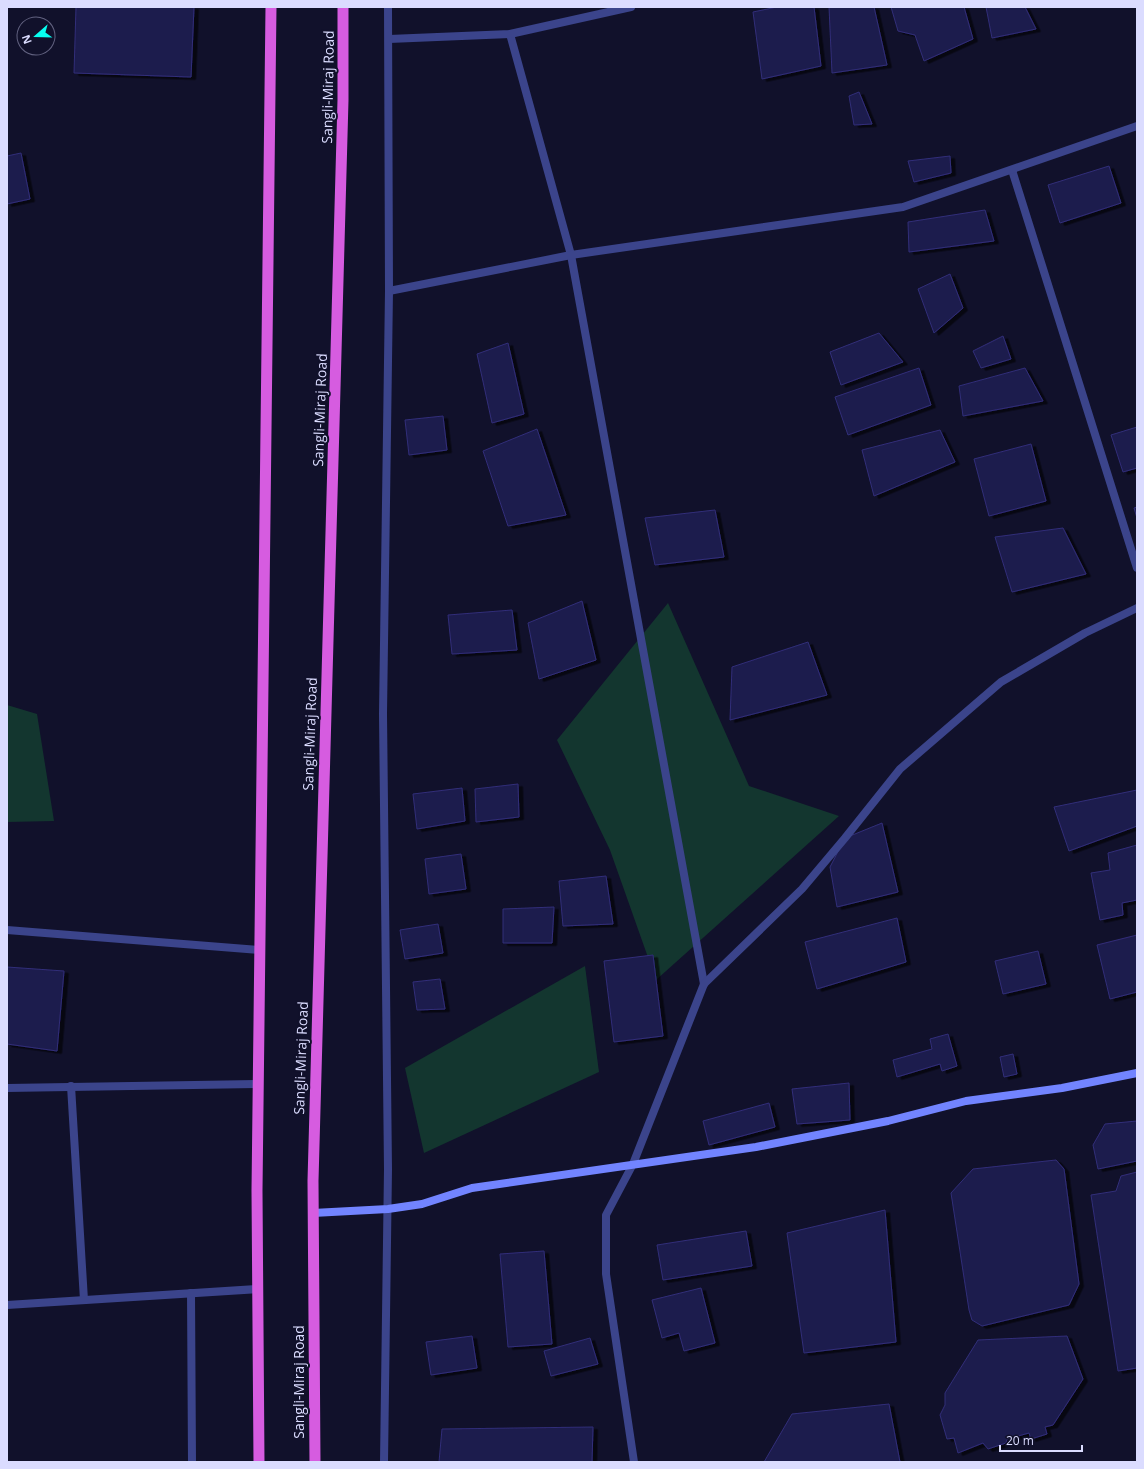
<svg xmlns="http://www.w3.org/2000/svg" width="1144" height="1469" font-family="'Open Sans',sans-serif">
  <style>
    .green { fill: #13362f }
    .building { fill: #1e1c4d; stroke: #312e79; filter: url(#shadow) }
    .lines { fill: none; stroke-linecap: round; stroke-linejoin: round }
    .minor { stroke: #3b448b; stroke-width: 8 }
    .tertiary { stroke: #3b448b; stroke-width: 8 }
    .secondary { stroke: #7284ff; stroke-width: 8 }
    .trunk { stroke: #d65ce0; stroke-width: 11 }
    .labels { text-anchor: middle; stroke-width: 4; stroke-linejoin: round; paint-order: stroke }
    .street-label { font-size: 14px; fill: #dbdcff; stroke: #11112b }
  </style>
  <defs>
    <filter id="shadow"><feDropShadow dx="4.5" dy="2.5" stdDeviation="0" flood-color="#0009"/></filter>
  </defs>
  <rect width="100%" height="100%" fill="#11112b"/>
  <g class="green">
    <polygon points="668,603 749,786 839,816 656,980 610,850 557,740"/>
    <polygon points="7,705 37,714 54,821 7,822"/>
    <polygon points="585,966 599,1072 424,1153 405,1068"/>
  </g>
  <g class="building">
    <polygon points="76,7 194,7 191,77 74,73"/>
    <polygon points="777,7 814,7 821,66 762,79 753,12"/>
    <polygon points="829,7 874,7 887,65 832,73"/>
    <polygon points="891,7 964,7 973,39 924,61 915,35 898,31"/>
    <polygon points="986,7 1025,7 1036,29 992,38"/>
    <polygon points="859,92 872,124 854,125 849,96"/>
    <polygon points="21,153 30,199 7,204 7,156"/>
    <polygon points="950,156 951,173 914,182 908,161"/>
    <polygon points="1109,166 1121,203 1060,223 1048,185"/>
    <polygon points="985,210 994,241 909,252 908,222"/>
    <polygon points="950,274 963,308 934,333 918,289"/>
    <polygon points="879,333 903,362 841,385 830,352"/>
    <polygon points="1003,336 1011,359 981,368 973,351"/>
    <polygon points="508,343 524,414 492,423 477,354"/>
    <polygon points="919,368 931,405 848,435 835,397"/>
    <polygon points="1025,368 1043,401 963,416 959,386"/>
    <polygon points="443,416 447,450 409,455 405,420"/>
    <polygon points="1137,427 1137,468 1123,472 1111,435"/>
    <polygon points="537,429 566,515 508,526 483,451"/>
    <polygon points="940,430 955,462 874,496 862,450"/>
    <polygon points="1031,444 1046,501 989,516 974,459"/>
    <polygon points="1137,507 1137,518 1134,508"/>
    <polygon points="715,510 724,557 655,565 645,518"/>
    <polygon points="1063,528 1086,574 1012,592 995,537"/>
    <polygon points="582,601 596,660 539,679 528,623"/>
    <polygon points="512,610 517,650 452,654 448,615"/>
    <polygon points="808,642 827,695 730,720 732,667"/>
    <polygon points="518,784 519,817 476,822 475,789"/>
    <polygon points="462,788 465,821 417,829 413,794"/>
    <polygon points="1137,790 1137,826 1069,851 1054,807"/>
    <polygon points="882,823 898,892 837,907 830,867 845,838"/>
    <polygon points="1137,845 1137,900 1122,903 1123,915 1100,920 1091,873 1110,870 1108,853"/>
    <polygon points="461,854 466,889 429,894 425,859"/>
    <polygon points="606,876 613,924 563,926 559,881"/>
    <polygon points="554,907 552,943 503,943 503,909"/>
    <polygon points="897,918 906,962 817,989 805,942"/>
    <polygon points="438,924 443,953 405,959 400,930"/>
    <polygon points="1137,935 1137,992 1110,999 1097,945"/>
    <polygon points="1038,951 1046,984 1003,994 995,961"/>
    <polygon points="653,955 663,1036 614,1042 604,961"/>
    <polygon points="7,967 64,971 57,1051 7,1044"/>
    <polygon points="440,979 445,1009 417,1010 413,982"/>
    <polygon points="948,1034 957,1066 942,1071 940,1064 897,1077 893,1060 932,1049 930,1039"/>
    <polygon points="1013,1054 1017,1074 1004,1077 1000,1057"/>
    <polygon points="849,1083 850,1120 797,1124 792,1089"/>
    <polygon points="769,1103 775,1127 709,1145 703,1121"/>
    <polygon points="1137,1121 1137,1161 1098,1169 1093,1145 1105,1124"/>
    <polygon points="1056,1160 1064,1169 1079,1284 1069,1305 982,1326 972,1320 969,1310 951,1193 973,1169"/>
    <polygon points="1137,1172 1137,1368 1118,1371 1091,1195 1116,1191 1121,1176"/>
    <polygon points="885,1210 896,1342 804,1353 787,1233"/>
    <polygon points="746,1231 752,1266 663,1280 657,1245"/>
    <polygon points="544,1251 552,1344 508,1347 500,1254"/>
    <polygon points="701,1288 715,1343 684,1351 679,1333 662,1338 652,1300"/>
    <polygon points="472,1336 477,1368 431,1375 426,1342"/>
    <polygon points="1067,1336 1083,1379 1053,1425 1045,1427 1047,1434 1031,1439 1029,1433 1007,1439 1006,1443 988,1449 983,1443 958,1453 954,1438 947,1439 940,1415 945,1405 945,1393 978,1340"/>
    <polygon points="590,1338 598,1364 551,1376 544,1351"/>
    <polygon points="889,1404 900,1462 764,1462 792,1414"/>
    <polygon points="593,1427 592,1462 439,1462 442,1429"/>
  </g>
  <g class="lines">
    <g class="minor">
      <polyline points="510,34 571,255 704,984"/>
      <polyline points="389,39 510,34 631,7"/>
      <polyline points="1012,170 1137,568"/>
      <polyline points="389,291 571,255 903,207 1137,126"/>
      <polyline points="7,930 260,950"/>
      <polyline points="71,1086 84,1300"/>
      <polyline points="7,1088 259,1084"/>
      <polyline points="191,1293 192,1462"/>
      <polyline points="7,1305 258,1289"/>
      <polyline points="384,1462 388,1169 383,714 389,291 388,7"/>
    </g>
    <polyline class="tertiary" points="634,1462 606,1274 606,1215 633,1164 704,984 802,889 845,838 900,769 1001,682 1085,633 1137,608"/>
    <polyline class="secondary" points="313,1213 388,1209 422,1204 472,1188 756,1147 888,1121 966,1101 1062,1088 1137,1073"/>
    <g class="trunk">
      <polyline points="259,1462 257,1191 271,7"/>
      <polyline points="315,1462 313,1181 343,100 343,7"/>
    </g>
  </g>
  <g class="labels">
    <g class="street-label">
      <text transform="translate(328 87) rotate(-89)" y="5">Sangli-Miraj Road</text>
      <text transform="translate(320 410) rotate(-88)" y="5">Sangli-Miraj Road</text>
      <text transform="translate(310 734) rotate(-88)" y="5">Sangli-Miraj Road</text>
      <text transform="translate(301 1058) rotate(-88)" y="5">Sangli-Miraj Road</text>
      <text transform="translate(299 1382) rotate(-90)" y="5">Sangli-Miraj Road</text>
    </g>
  </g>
  <rect width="1144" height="1469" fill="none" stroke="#dbdcff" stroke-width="16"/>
  <g transform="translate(36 36) rotate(250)"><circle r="19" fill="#11112b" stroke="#626280"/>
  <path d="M0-3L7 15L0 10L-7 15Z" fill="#07fff1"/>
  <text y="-6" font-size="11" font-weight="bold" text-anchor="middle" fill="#dbdcff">N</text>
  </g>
  <path d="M1000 1445v6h82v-6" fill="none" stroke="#dbdcff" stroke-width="2"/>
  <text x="1006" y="1445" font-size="12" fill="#dbdcff" stroke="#11112b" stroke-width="3" paint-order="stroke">20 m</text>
</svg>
